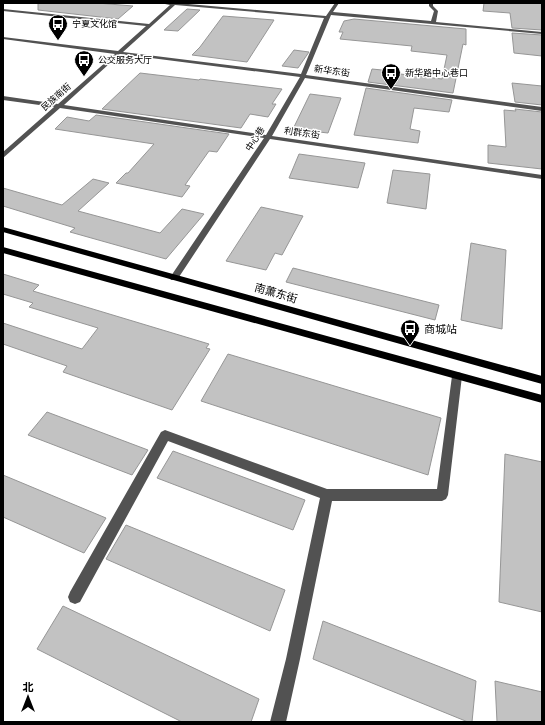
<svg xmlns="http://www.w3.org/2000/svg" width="545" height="725" font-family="Raleway,'Noto Sans SC',sans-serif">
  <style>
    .building { fill: #c2c2c2; stroke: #969696 }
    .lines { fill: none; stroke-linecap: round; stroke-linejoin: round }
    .minor { fill: #525252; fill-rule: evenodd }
    .major { fill: #000; fill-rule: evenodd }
    .labels { text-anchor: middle; stroke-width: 3; stroke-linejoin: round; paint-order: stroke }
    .far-poi-label { font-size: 9px; fill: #000; stroke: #fff; text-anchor: start }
    .far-street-label { font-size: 9px; fill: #000; stroke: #fff }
    .street-label { font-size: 11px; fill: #000; stroke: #fff }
    .poi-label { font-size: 11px; fill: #000; stroke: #fff; text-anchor: start }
  </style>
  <rect width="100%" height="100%" fill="#fff"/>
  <g class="building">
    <polygon points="38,3 97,3 133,6 118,19 38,10"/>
    <polygon points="484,3 542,3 542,30 512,28 510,13 483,11"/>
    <polygon points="187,9 200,10 178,31 164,30"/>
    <polygon points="223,16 274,20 247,62 192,55 200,47"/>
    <polygon points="354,19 466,29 466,45 463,44 453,93 368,82 372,69 392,71 392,73 442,79 447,55 411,51 412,46 340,39 343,32 339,32 344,21"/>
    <polygon points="512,33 542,35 542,56 514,53"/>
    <polygon points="294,50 309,52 298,68 282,66"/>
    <polygon points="140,73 199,80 200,79 282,89 272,104 276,104 268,117 250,114 241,128 102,109"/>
    <polygon points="512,83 542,86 542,105 515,102"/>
    <polygon points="366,88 452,100 449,112 414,108 410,129 420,131 418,143 354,135"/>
    <polygon points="310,94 341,98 328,133 293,129"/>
    <polygon points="515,109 542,112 542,169 488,163 488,145 506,147 504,110 516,111"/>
    <polygon points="96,115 229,134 217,152 209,151 185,185 190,186 182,197 116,183 126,173 128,173 154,144 55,129 67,117 89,121"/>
    <polygon points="299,154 365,163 358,188 289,178"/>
    <polygon points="393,170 430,174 426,209 387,203"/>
    <polygon points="93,179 109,183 78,211 160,233 182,209 204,214 166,259 70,232 75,228 3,206 3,188 62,205"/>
    <polygon points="261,207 303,216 282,255 275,253 266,270 226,261"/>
    <polygon points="471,243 506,250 502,329 461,320"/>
    <polygon points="293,268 439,305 435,320 286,282"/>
    <polygon points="3,274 39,285 33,291 209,344 206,348 210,349 172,410 63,372 67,366 3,344 3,323 82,349 98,328 29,307 33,303 3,294"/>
    <polygon points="228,354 441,418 428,475 201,401"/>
    <polygon points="47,412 148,450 132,475 28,435"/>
    <polygon points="173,451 305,500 293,530 157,478"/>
    <polygon points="505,454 542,462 542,612 499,602"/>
    <polygon points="3,475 106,518 84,553 3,517"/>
    <polygon points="126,525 285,590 270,631 106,559"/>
    <polygon points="63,606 259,699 251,722 182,722 37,649"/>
    <polygon points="323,621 476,681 472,722 468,722 313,659"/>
    <polygon points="495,681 542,692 542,722 497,722"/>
  </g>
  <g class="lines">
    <g class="minor">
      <path d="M160,3H177L326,16L335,3H339L333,12L431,21L434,11L429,6V3H433V6L438,11L436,22L542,32V34L331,15L306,75L542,107V111L305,78L272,136L542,175V179L270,139L177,280H171L170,278L171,276L264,138L60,108L3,158V152L54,107L3,100V96L58,104L115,54L3,39V37L118,51L146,26L3,11V9L149,24L170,5ZM175,5L324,18L301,74L123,52ZM120,54L300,77L266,135L64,105Z"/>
      <polygon points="457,372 461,373 462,376 448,495 446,499 442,501 332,501 300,659 286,722 270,722 286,659 320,498 168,441 80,602 75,604 70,602 68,597 70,592 161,432 165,430 327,489 437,489 452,376 453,373"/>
    </g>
    <g class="major">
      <polygon points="3,227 542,376 542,384 3,232"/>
      <polygon points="3,247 542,395 542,403 3,253"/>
    </g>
  </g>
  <defs>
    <symbol id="bus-pin" viewBox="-11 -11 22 30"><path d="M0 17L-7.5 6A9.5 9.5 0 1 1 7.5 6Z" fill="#000" stroke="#fff"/><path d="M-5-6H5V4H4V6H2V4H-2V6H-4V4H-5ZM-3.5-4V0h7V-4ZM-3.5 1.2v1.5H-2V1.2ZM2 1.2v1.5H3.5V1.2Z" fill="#fff"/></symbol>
  </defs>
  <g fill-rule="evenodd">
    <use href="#bus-pin" x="47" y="13" width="22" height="30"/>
    <use href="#bus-pin" x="73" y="49" width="22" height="30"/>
    <use href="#bus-pin" x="380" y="62" width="22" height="30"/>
    <use href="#bus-pin" x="399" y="318" width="22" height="30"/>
  </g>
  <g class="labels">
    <g class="far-poi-label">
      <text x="72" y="27">宁夏文化馆</text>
      <text x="98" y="63">公交服务大厅</text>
      <text x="405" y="76">新华路中心巷口</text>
    </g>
    <g class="far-street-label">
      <text transform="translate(332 71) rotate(8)" y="3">新华东街</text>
      <text transform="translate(56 97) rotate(-42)" y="3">民族南街</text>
      <text transform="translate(302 133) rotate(8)" y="3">利群东街</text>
      <text transform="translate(255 139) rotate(-57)" y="3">中心巷</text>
    </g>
    <g class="street-label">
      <text transform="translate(276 293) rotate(16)" y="4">南薰东街</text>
    </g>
    <g class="poi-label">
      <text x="424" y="333">商城站</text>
    </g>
  </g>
  <rect width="545" height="725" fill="none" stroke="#000000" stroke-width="8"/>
  <g transform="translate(28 697)" stroke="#ffffff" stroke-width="3" paint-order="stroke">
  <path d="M0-3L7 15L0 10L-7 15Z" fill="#000000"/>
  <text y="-6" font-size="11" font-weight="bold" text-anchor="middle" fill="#000000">北</text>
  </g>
</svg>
